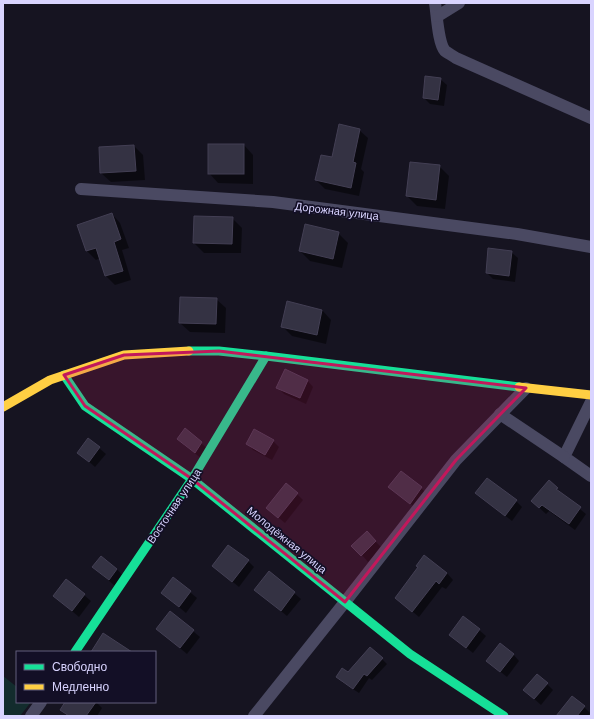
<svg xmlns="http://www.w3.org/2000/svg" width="594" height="719" font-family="'DM Sans',sans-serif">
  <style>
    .green { fill: #132c2d }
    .shadow { fill: #0007 }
    .building { fill: #343243; stroke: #433f54 }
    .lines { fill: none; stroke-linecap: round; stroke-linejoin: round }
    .street { stroke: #4a4962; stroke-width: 12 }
    .fast { stroke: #16e098; stroke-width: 9 }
    .slow { stroke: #ffcf43; stroke-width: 9 }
    .marked { fill: #c2185b; fill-opacity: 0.2; stroke: #c2185b; stroke-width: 3; stroke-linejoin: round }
    .labels { text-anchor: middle; stroke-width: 3.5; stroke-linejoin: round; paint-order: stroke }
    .street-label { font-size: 11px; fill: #d9d4ff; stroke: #130f26 }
  </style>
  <rect width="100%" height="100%" fill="#161421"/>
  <polygon class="green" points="3,676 17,687 17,702 31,702 20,716 3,716"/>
  <g class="shadow">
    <polygon points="426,77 440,79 447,85 444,106 430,104 424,98"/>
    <polygon points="359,130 368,138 361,169 364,172 359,196 325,189 316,180 332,158"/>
    <polygon points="244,145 253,155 253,184 218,183 209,173"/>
    <polygon points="134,146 143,155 145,180 111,182 101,173"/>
    <polygon points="439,166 449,176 445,209 417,206 407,196"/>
    <polygon points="112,214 120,223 129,248 122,250 131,280 115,285 106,276 100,258 96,260 87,251 78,226"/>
    <polygon points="195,217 232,218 242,228 241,253 204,253 194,243"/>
    <polygon points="338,233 348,243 342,268 310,261 300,251"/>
    <polygon points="511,252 518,258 515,282 493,279 487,273"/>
    <polygon points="216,299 226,308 225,333 190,332 180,323"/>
    <polygon points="322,310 331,320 326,344 292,336 282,326"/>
    <polygon points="307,380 313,387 306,404 284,394 278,388"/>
    <polygon points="185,430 208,449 201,458 184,445"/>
    <polygon points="273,441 279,447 272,460 253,450 247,443"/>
    <polygon points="99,448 106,454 95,467 78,452"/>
    <polygon points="401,472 428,494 417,509 390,487"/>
    <polygon points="557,489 563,495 586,514 575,530 549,511 546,514 532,501"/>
    <polygon points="477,493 516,501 522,507 512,521"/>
    <polygon points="297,494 303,500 285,523 274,514"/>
    <polygon points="373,539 382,548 368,562 362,555"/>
    <polygon points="248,561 254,567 239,587 213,566"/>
    <polygon points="93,567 117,569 123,576 115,586"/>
    <polygon points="269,572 301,599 287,616 255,590"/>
    <polygon points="447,573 453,580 446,589 442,587 419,617 396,598"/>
    <polygon points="174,579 197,598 186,613 162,593"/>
    <polygon points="66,580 91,601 79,617 54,596"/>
    <polygon points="170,612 200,637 187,654 157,629"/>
    <polygon points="479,630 486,636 473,653 450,635"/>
    <polygon points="513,654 519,661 507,677 487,661"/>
    <polygon points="382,659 387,664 372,680 369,678 359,693 342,682"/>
    <polygon points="547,684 553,690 541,705 531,696"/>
    <polygon points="66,702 96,702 102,708 97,716 67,716 61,710"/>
    <polygon points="584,707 590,713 588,716 560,716"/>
  </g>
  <g class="building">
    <polygon points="425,76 441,78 438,100 423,98"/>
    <polygon points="339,124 360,129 353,162 356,163 351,188 315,180 321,155 332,157"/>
    <rect x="208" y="144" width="36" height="30"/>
    <polygon points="134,145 136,171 100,173 99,147"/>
    <polygon points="410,162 440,165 436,200 406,196"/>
    <polygon points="112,213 121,239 114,242 123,271 105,276 96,248 86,251 77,225"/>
    <polygon points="194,216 233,217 232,244 193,243"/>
    <polygon points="305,224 339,232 333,259 299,251"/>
    <polygon points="488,248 512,251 509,276 486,273"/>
    <polygon points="180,297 217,298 216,324 179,323"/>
    <polygon points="287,301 322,310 317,335 281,327"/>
    <polygon points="285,369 308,380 300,398 276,388"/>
    <polygon points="185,428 202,442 195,453 177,439"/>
    <polygon points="254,429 274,440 265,455 246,444"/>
    <polygon points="88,438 100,447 89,462 77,453"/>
    <polygon points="401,471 422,487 410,504 388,487"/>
    <polygon points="487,478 517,500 505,516 475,493"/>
    <polygon points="549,480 558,488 556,489 581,507 569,524 542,505 539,508 531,501"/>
    <polygon points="286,483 298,493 278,518 266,508"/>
    <polygon points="367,531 376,541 361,556 351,546"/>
    <polygon points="228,545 249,560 232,582 212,566"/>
    <polygon points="424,555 447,573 439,584 436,581 412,612 395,598 418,567 416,566"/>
    <polygon points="101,556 117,569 109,580 92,567"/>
    <polygon points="269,571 295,592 281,611 254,590"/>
    <polygon points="173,577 191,591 179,607 161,593"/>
    <polygon points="66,579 85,594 72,611 53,596"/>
    <polygon points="170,611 194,630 180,648 156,629"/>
    <polygon points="463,616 480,629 466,648 449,635"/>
    <polygon points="103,633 132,652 91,652"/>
    <polygon points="500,643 514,654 500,672 486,661"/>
    <polygon points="370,647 383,658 367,676 364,674 353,689 336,677 342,668 348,672"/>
    <polygon points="537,674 548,683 534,699 523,690"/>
    <polygon points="572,696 585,706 577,716 556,716"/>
    <polygon points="65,702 96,702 86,716 69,716 60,710"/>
  </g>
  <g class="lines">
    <g class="street">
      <path d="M435,3C437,15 438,43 445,51C448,53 453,56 456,58L591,118"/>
      <polyline points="438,16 459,3"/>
      <polyline points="81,189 273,202 517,234 591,247"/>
      <polyline points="591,402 564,457 591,476"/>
      <polyline points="500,414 564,457"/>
      <polyline points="31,716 41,702"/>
      <polyline points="254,716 345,602 456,460 526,388"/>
    </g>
    <g class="fast">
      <polyline points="189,351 219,351 266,356 519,387"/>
      <polyline points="64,375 85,406 192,479 410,654 504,716"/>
      <polyline points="75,652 192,479 266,356"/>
    </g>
    <g class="slow">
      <polyline points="519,387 591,395"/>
      <polyline points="3,407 50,380 124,355 189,351"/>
    </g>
  </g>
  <path class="marked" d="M219,351L526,388L456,460L345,602L192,479L85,406L64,375L124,355Z"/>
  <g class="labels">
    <g class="street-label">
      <text transform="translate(337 211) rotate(7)" y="4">Дорожная улица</text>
      <text transform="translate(174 506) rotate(-56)" y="4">Восточная улица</text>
      <text transform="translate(287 540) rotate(39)" y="4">Молодёжная улица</text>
    </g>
  </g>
  <rect width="594" height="719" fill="none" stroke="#d9d4ff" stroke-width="8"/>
  <rect x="16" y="651" width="140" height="52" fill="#130f26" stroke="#625e7d"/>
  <rect x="24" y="664" width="20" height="6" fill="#16e098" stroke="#625e7d"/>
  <text x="52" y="671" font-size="12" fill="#d9d4ff">Свободно</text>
  <rect x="24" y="684" width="20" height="6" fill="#ffcf43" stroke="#625e7d"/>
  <text x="52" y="691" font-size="12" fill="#d9d4ff">Медленно</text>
</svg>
